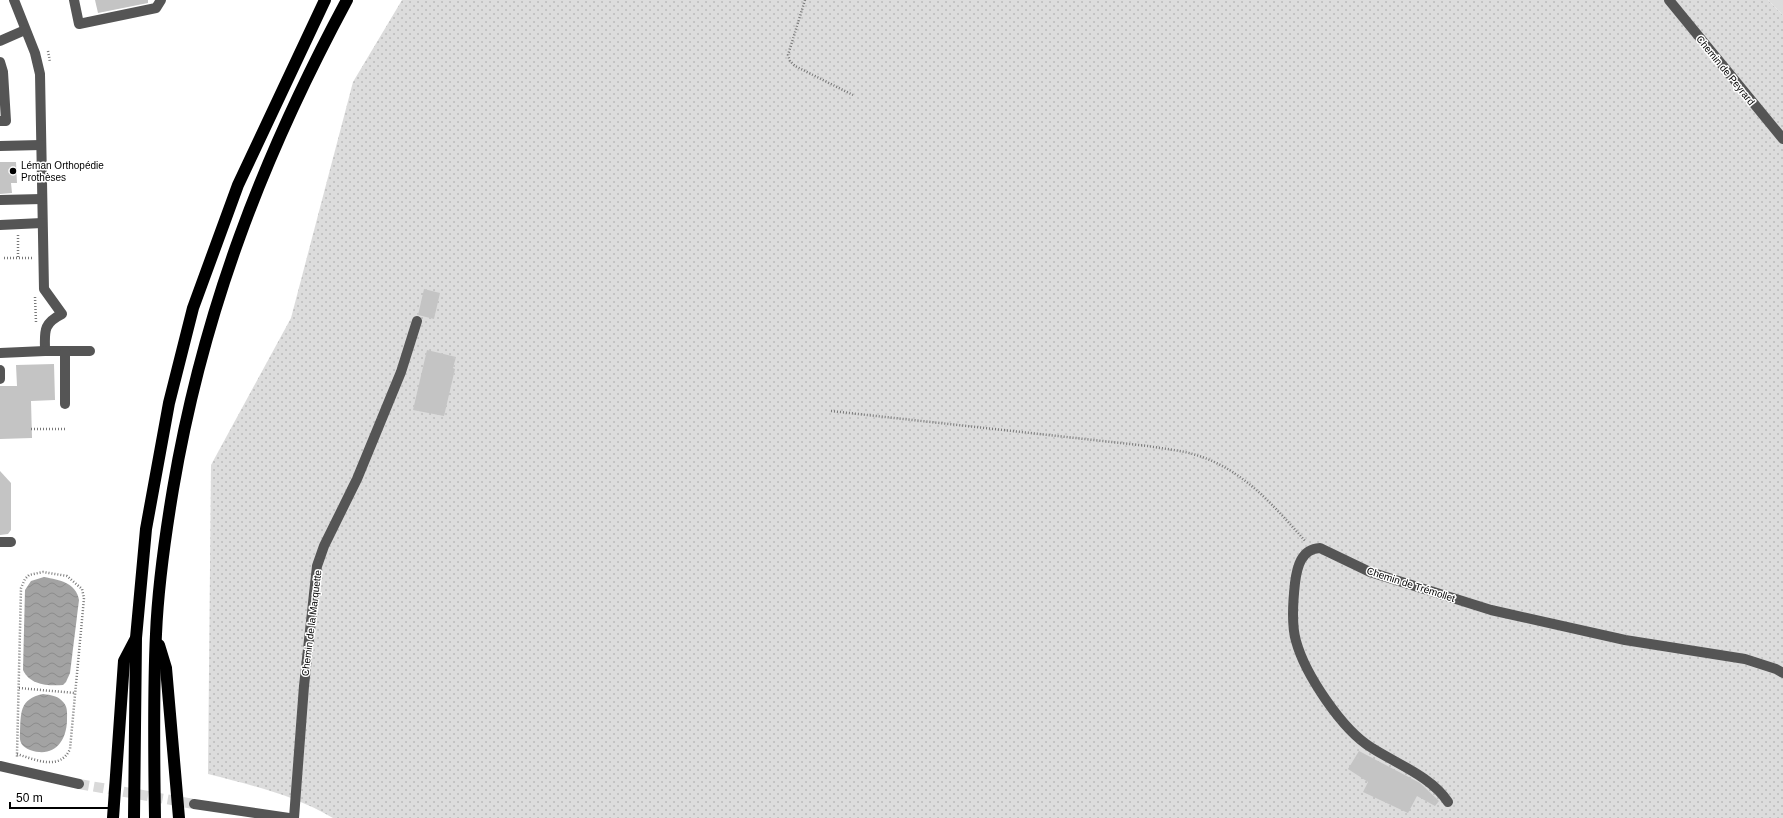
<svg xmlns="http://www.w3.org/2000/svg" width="1783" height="818" font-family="Helvetica,sans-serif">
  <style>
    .grass { fill: url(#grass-dots) }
    .forest { fill: url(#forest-firs) }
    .water { fill: url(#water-waves) }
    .building { fill: #c4c4c4 }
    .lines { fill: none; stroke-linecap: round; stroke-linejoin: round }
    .minor-tunnel { stroke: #d9d9d9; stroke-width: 10; stroke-dasharray: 10 5; stroke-linecap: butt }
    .path { stroke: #777; stroke-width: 2.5; stroke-dasharray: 1 2; stroke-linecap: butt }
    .minor { stroke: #555; stroke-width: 10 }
    .highway { stroke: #000; stroke-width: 12 }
    .poi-dot { fill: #000; stroke: #fff; stroke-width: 1.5 }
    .labels { text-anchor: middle; stroke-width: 3; stroke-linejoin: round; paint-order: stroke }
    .street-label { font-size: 10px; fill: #000; stroke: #fff }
    .poi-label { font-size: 10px; fill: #000; stroke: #fff; text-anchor: start }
  </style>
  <defs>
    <pattern id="grass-dots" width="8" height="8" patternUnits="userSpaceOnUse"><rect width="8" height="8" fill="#dcdcdc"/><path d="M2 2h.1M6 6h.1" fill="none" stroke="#bbb" stroke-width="1.8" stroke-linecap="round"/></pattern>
    <pattern id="forest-firs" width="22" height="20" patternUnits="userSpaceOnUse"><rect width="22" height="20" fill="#dcdcdc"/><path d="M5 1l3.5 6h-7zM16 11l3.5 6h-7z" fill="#bbb"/></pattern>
    <pattern id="water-waves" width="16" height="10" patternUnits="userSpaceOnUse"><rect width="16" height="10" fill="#a3a3a3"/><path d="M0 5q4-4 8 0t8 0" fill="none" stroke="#8b8b8b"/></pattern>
  </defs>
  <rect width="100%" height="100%" fill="#fff"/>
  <path class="grass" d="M402,0H1768L1783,15V818H333C294,795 251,785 208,774L211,465L291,318L353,82Z"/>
  <polygon class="forest" points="1768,0 1783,0 1783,15"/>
  <g class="water">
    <path d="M44,577C60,580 76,583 79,600L70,673L66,682L63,685C47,686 30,685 23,670L25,590L31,581Z"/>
    <path d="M43,694C51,695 59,696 64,703C68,708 67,715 67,721C66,743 53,758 30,750C22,747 19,742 20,734C21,713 19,699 43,694Z"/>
  </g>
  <g class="building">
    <polygon points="95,0 148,0 148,3 98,13"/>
    <polygon points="0,162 16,162 17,183 11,183 12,193 0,194"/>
    <polygon points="424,289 440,293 434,319 418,315"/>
    <polygon points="427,350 456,357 453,368 455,369 444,416 413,410"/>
    <polygon points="54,364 55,400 31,401 32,438 0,439 0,386 17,386 16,365"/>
    <polygon points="0,471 11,483 11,530 8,534 0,535"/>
    <polygon points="1359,751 1420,783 1439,801 1435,806 1417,796 1408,813 1363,792 1368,782 1348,769"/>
  </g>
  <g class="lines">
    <polyline class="minor-tunnel" points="79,784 194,804"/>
    <g class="path">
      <polyline points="805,0 788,55 790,61 795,66 853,95"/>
      <polyline points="48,51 50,62"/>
      <polyline points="18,235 18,258 34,258"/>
      <polyline points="4,258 18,258"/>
      <polyline points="35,297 36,322"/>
      <path d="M831,411L1148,446C1164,449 1181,450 1196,455C1243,469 1275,507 1306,542"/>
      <polyline points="31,429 65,429"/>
      <polyline points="19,688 75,693"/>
      <path d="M17,754C36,760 60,771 70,749L84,598L82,589L67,576L43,572L29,575L25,579L21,588L17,754V758"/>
    </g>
    <g class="minor">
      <path d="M14,0L35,53L40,74L44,289L62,314C42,324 45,332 45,351H90"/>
      <polyline points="74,0 79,24 156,8 161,0"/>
      <polyline points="1669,0 1783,139"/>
      <polyline points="0,41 25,30"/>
      <polyline points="0,62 3,72 6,121 0,121"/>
      <polyline points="0,146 41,145"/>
      <polyline points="0,200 42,199"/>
      <polyline points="0,225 42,223"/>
      <polyline points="65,351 65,404"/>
      <polyline points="0,353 45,351"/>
      <polyline points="0,370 0,379"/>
      <polyline points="0,542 11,542"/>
      <polyline points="0,766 79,784"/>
      <path d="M1448,802C1432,777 1397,764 1372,748C1342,730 1305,674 1296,641C1291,624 1293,601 1295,583C1297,567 1301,549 1320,548L1370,572L1491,610L1625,640L1745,659L1776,669L1783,673"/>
      <polyline points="194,804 289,818"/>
      <polyline points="294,818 304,686 317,566 324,546 357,479 401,372 417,321"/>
    </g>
    <g class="highway">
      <polyline points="159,645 166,668 179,818"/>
      <polyline points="113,818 124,661 135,640"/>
      <polyline points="134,818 136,638 146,529 169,403 193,308 238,185 325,0"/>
      <path d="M155,818C154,757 153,695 156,634C158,586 165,537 173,489C203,312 262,158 347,0"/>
    </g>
  </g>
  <circle class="poi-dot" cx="13" cy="171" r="4"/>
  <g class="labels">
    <g class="street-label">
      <text transform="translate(1726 70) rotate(51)" y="4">Chemin de Peyrard</text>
      <text transform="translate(1411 584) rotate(18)" y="4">Chemin de Trémollet</text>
      <text transform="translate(311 623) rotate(-83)" y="4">Chemin de la Marquette</text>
    </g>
    <g class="poi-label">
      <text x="21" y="169">Léman Orthopédie<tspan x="21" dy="12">Prothèses</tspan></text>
    </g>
  </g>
  <path d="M10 802v6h100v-6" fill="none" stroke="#000000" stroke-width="2"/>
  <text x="16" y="802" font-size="12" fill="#000000" stroke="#ffffff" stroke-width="3" paint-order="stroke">50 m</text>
</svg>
